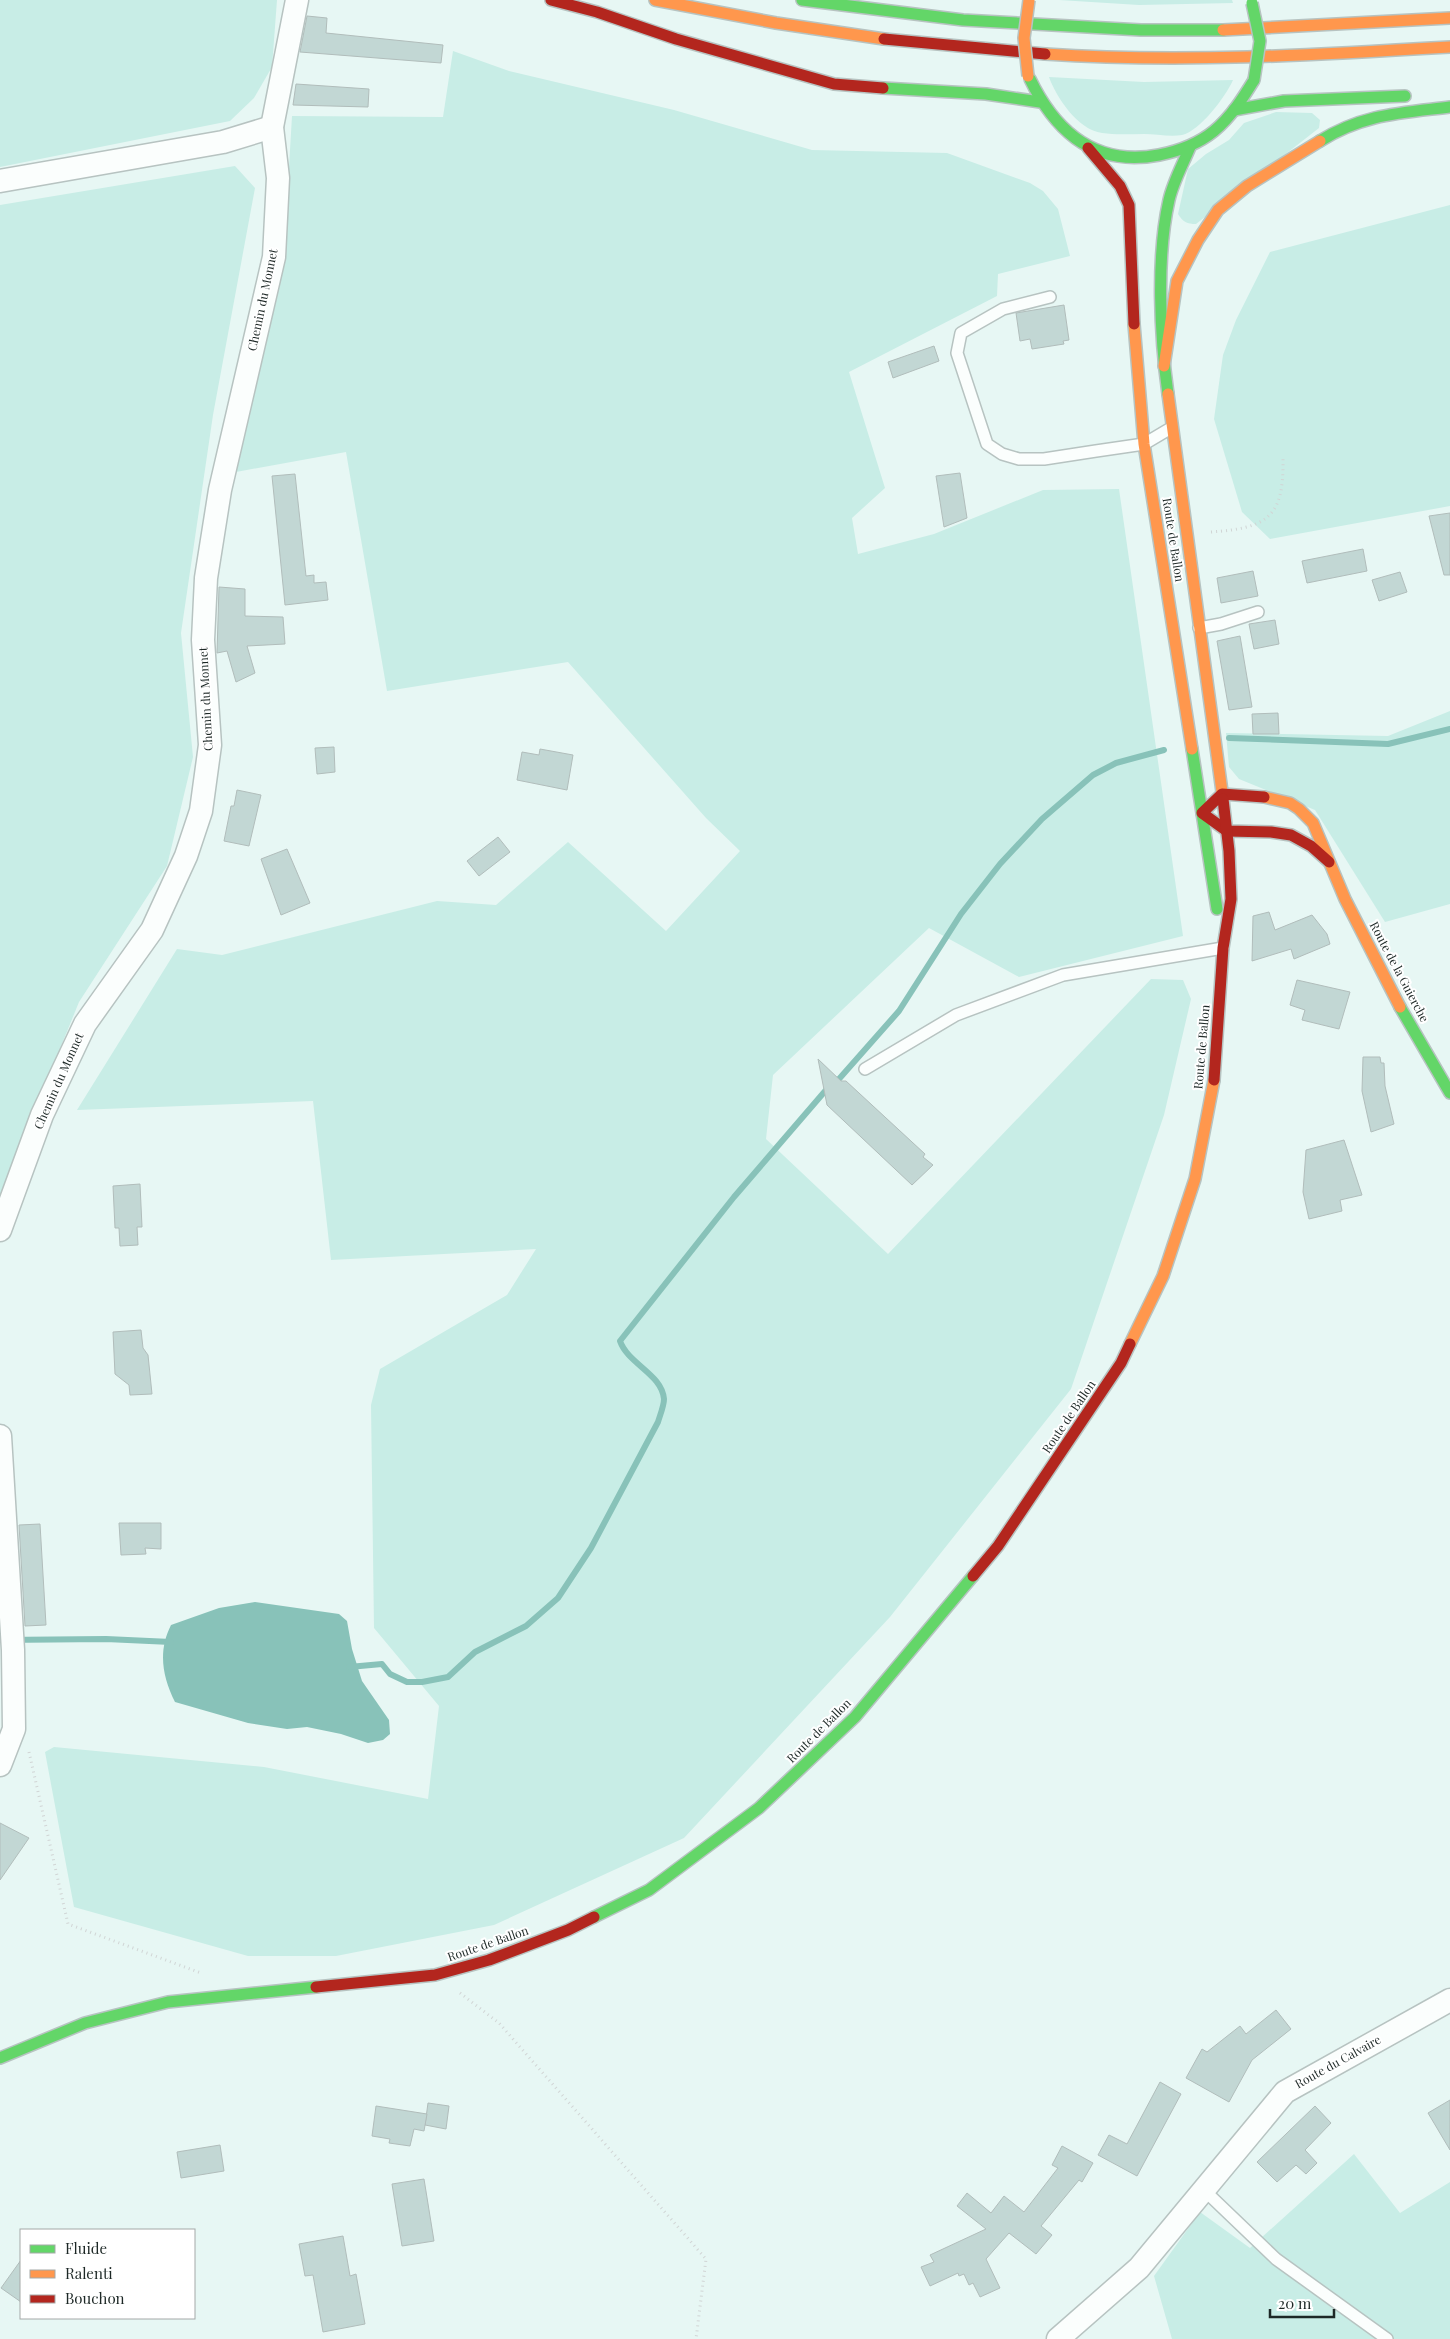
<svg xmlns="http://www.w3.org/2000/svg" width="1450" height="2339" font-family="'Playfair Display',serif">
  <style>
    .green { fill: #c8ede6 }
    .water { fill: #88c2b9 }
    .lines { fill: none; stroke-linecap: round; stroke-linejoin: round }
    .stream { stroke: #88c2b9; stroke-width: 6 }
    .building { fill: #c2d7d4; stroke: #b1bdbb }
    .lane-casing { stroke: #b7c3c1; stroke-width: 14 }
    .street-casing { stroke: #b7c3c1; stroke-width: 25 }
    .fast-casing { stroke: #b7c3c1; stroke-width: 14 }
    .slow-casing { stroke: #b7c3c1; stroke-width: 14 }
    .jam-casing { stroke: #b7c3c1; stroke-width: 14 }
    .path { stroke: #d1d5d5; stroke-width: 3; stroke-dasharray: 1 4; stroke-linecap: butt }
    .lane { stroke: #fbfefd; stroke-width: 11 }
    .street { stroke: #fbfefd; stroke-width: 22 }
    .fast { stroke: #63d668; stroke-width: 11 }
    .slow { stroke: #ff974d; stroke-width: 11 }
    .jam { stroke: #b3261e; stroke-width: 11 }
    .fast-bridge-casing { stroke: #b7c3c1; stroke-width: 14; stroke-linecap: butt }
    .slow-bridge-casing { stroke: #b7c3c1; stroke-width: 14; stroke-linecap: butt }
    .fast-bridge { stroke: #63d668; stroke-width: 11 }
    .slow-bridge { stroke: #ff974d; stroke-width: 11 }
    .labels { text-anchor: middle; stroke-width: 4; stroke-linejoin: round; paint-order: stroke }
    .street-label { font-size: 12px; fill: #1d2826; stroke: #fff }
  </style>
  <rect width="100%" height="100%" fill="#e7f7f4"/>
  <g class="green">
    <polygon points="0,0 277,0 272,67 254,98 230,121 0,167"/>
    <polygon points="1059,0 1232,0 1233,3 1139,5"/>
    <polygon points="453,51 509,71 674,110 812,150 947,153 1030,183 1043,191 1058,209 1070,256 998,274 997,296 849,372 885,488 852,518 858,554 934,534 1043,490 1119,489 1183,936 1019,977 929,928 773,1075 766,1139 888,1254 1151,979 1183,980 1191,999 1164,1115 1071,1389 890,1617 684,1838 494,1925 336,1956 248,1956 74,1907 45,1752 54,1747 264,1767 428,1799 439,1706 374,1628 371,1405 380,1369 507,1295 536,1249 331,1260 313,1101 77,1110 177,949 222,955 437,901 496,905 568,842 666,931 740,851 706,818 568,662 387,691 346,452 236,472 284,252 292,116 443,117"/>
    <path d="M1049,77L1144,82L1233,80C1226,96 1200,131 1182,135C1170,137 1155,134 1144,134C1130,134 1115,135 1102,133C1078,130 1056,97 1049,77Z"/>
    <path d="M1276,112L1312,113L1320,120L1319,128L1196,224C1187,224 1183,222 1178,214L1188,169L1206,154L1229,140L1244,123Z"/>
    <polygon points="235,166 255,188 213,415 181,633 193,757 167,866 79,1002 0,1196 0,205"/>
    <polygon points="1450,205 1450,506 1270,539 1242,512 1214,419 1223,355 1236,320 1270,252"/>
    <polygon points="1450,711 1450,904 1385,922 1315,810 1239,779 1229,767 1226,733 1388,736"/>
    <polygon points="1354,2154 1400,2213 1450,2182 1450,2339 1172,2339 1154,2276 1200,2212 1250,2248"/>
  </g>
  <path class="water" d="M255,1602L339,1614L347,1621L352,1649L362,1681L389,1720L390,1734L383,1740L368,1743L341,1734L307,1727L287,1729L248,1723L175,1702C162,1676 158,1651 171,1625L219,1608Z"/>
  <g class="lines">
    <g class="stream">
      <polyline points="1229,738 1388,744 1450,729"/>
      <polyline points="0,1640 106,1639 171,1642"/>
      <path d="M349,1667L382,1664L390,1674L407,1682H422L448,1677L475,1652L526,1626L558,1598L591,1548L658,1422C660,1415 664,1406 664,1399C662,1374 628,1364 620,1341L734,1197L826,1090L839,1079L899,1011L961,914L1000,864L1042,819L1093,775L1116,763L1164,750"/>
    </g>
  </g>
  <g class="building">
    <polygon points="307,16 327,18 326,33 443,45 441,63 300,52"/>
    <polygon points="296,84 369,89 368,107 293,105"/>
    <polygon points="1064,305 1069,340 1063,341 1064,344 1032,349 1030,339 1020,341 1016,313"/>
    <polygon points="934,346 939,361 893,378 888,362"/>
    <polygon points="960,473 967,518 944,527 936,476"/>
    <polygon points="295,474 306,576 314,575 314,583 326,582 328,600 285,605 272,476"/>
    <polygon points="1450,513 1450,575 1444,575 1429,516"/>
    <polygon points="1363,549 1367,571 1307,583 1302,561"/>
    <polygon points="1253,571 1258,596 1221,603 1217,578"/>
    <polygon points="1400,572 1407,592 1379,601 1372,580"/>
    <polygon points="219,587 245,589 245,616 283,617 285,644 247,646 255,673 236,682 227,651 217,653"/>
    <polygon points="1275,620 1279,644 1254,649 1249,624"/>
    <polygon points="1240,636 1252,707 1229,710 1217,641"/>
    <polygon points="1278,713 1279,734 1253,734 1252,714"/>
    <polygon points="334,747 335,772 317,774 315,748"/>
    <polygon points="540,749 573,755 567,790 517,780 522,752 539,755"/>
    <polygon points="237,790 261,795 249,846 224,841 231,806 234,806"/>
    <polygon points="498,837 510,852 479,876 467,861"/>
    <polygon points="287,849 310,903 281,915 261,859"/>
    <polygon points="1269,912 1275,930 1312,915 1327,934 1330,944 1294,959 1291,949 1252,961 1253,916"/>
    <polygon points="1297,980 1350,992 1339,1029 1302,1020 1305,1010 1290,1005"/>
    <polygon points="1363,1057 1380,1057 1381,1063 1384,1063 1385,1086 1394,1124 1371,1132 1362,1091"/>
    <polygon points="818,1059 841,1081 846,1081 925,1154 923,1157 933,1165 912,1185 827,1105"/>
    <polygon points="1344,1140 1362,1195 1340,1200 1342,1211 1309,1219 1303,1192 1306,1150"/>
    <polygon points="140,1184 142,1227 137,1227 138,1245 120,1246 119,1228 115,1228 113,1186"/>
    <polygon points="141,1330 143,1348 148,1355 152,1394 130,1395 129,1385 115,1374 113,1332"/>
    <polygon points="119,1523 161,1523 161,1549 145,1548 146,1554 121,1555"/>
    <polygon points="40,1524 46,1625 25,1626 19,1525"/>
    <polygon points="0,1823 29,1838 0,1880"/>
    <polygon points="1276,2010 1291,2029 1252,2060 1229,2102 1186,2078 1202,2049 1207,2052 1240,2026 1246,2034"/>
    <polygon points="1160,2082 1181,2094 1137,2176 1098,2155 1109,2135 1127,2144"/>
    <polygon points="1450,2100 1450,2150 1428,2113"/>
    <polygon points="428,2103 449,2106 446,2129 425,2125"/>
    <polygon points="376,2106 427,2114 424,2131 414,2129 410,2146 389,2143 390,2139 372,2136"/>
    <polygon points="1315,2106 1331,2123 1305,2150 1317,2163 1306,2174 1296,2165 1277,2182 1257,2162"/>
    <polygon points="220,2145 224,2171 181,2178 177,2152"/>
    <polygon points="1062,2146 1093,2163 1082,2182 1079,2180 1041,2226 1052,2235 1036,2254 1009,2233 986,2259 1000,2288 980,2297 973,2283 969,2285 964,2274 959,2276 958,2273 930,2286 921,2267 934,2262 930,2255 986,2229 957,2206 967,2193 991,2213 1004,2196 1024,2212 1058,2168 1052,2165"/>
    <polygon points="424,2179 434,2241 402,2246 392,2184"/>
    <polygon points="343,2236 350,2276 356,2274 365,2324 323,2332 313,2275 305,2276 299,2244"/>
    <polygon points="21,2260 21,2302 1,2288"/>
  </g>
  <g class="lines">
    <defs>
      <g id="lane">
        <polyline points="1050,297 1003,309 961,333 957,353 987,444 1002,454 1019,459 1044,459 1096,451 1144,444 1171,428"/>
        <polyline points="1199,628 1221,624 1258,612"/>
        <polyline points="865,1069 956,1015 1063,975 1223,948"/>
        <polyline points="1204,2190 1276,2259 1387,2339"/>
      </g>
      <g id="street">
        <polyline points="0,181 223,142 272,127"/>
        <polyline points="0,1230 42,1115 85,1024 152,930 186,856 201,811 210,745 203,640 206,578 220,490 274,257 278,178 272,127 297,0"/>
        <polyline points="0,1436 13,1650 14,1729 0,1765"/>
        <polyline points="1058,2339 1139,2268 1285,2092 1450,2000"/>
      </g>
      <g id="fast">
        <polyline points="802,0 963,20 1141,30 1223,30"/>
        <path d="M1030,79C1056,133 1096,167 1159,155C1179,151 1198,144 1214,131C1231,117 1243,98 1254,80"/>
        <polyline points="883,88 986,94 1040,102"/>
        <polyline points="1234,110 1284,101 1405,96"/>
        <path d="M1320,141C1363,114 1401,113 1450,107"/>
        <path d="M1168,394C1160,337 1156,257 1169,200C1173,182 1183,164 1190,147"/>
        <polyline points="1192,749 1217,909"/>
        <polyline points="1400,1007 1450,1093"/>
        <polyline points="594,1917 649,1890 759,1808 855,1717 973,1576"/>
        <polyline points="0,2058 85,2023 168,2002 316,1987"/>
      </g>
      <g id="slow">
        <polyline points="655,0 776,23 884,39"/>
        <polyline points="1223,30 1450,18"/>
        <path d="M1045,54C1180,63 1315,55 1450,47"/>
        <polyline points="1134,324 1144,444 1192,749"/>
        <polyline points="1164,366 1177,281 1198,240 1218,210 1247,186 1320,141"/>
        <polyline points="1168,394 1223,799"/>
        <polyline points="1264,797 1290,803 1299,809 1313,823 1345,899 1400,1007"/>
        <polyline points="1130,1344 1163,1276 1195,1179 1214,1080"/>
      </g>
      <g id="jam">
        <polyline points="551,0 597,12 676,39 834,84 883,88"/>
        <polyline points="884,39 1045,54"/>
        <polyline points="1088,148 1120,186 1129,205 1134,324"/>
        <polyline points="1264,797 1222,794 1202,813 1227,831 1271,832 1291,835 1311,846 1329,862"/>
        <polyline points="1214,1080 1223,948 1231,899 1229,851 1223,799"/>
        <polyline points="973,1576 998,1546 1121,1363 1130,1344"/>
        <polyline points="316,1987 435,1975 489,1960 568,1930 594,1917"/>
      </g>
    </defs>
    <use href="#lane" class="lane-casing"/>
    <use href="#street" class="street-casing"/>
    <use href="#fast" class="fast-casing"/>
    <use href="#slow" class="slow-casing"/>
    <use href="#jam" class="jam-casing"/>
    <g class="path">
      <path d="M1211,532C1267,528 1284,518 1283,459"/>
      <polyline points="29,1752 68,1924 201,1973"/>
      <polyline points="460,1993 499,2023 706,2259 696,2339"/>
    </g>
    <use href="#lane" class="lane"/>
    <use href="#street" class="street"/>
    <use href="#fast" class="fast"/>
    <use href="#slow" class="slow"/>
    <use href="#jam" class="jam"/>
    <defs>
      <polyline id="fast-bridge" points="1252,3 1260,41 1254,80"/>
      <polyline id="slow-bridge" points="1028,76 1024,38 1029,0"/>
    </defs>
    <use href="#fast-bridge" class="fast-bridge-casing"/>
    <use href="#slow-bridge" class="slow-bridge-casing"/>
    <use href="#fast-bridge" class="fast-bridge"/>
    <use href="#slow-bridge" class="slow-bridge"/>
  </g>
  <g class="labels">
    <g class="street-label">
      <text transform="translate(263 300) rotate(-78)" y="4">Chemin du Monnet</text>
      <text transform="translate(1173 540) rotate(81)" y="4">Route de Ballon</text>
      <text transform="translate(206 699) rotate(-93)" y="4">Chemin du Monnet</text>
      <text transform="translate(1399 972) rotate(62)" y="4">Route de la Guierche</text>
      <text transform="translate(1202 1047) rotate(-85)" y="4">Route de Ballon</text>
      <text transform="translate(59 1081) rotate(-66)" y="4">Chemin du Monnet</text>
      <text transform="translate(1069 1417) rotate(-56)" y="4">Route de Ballon</text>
      <text transform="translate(819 1731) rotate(-45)" y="4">Route de Ballon</text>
      <text transform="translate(488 1944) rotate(-19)" y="4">Route de Ballon</text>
      <text transform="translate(1338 2062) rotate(-29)" y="4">Route du Calvaire</text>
    </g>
  </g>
  <rect x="20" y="2229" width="175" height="90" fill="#ffffff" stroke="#a5a9a8"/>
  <rect x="30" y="2245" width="25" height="8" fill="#63d668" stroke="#a5a9a8"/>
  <text x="65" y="2254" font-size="15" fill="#1d2826">Fluide</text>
  <rect x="30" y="2270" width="25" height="8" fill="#ff974d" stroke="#a5a9a8"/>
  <text x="65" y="2279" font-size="15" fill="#1d2826">Ralenti</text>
  <rect x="30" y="2295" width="25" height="8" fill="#b3261e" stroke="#a5a9a8"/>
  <text x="65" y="2304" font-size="15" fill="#1d2826">Bouchon</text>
  <path d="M1270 2309v8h64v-8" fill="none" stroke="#1d2826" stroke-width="2.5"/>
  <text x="1278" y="2309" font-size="15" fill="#1d2826" stroke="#ffffff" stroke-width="4" paint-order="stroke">20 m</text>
</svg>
